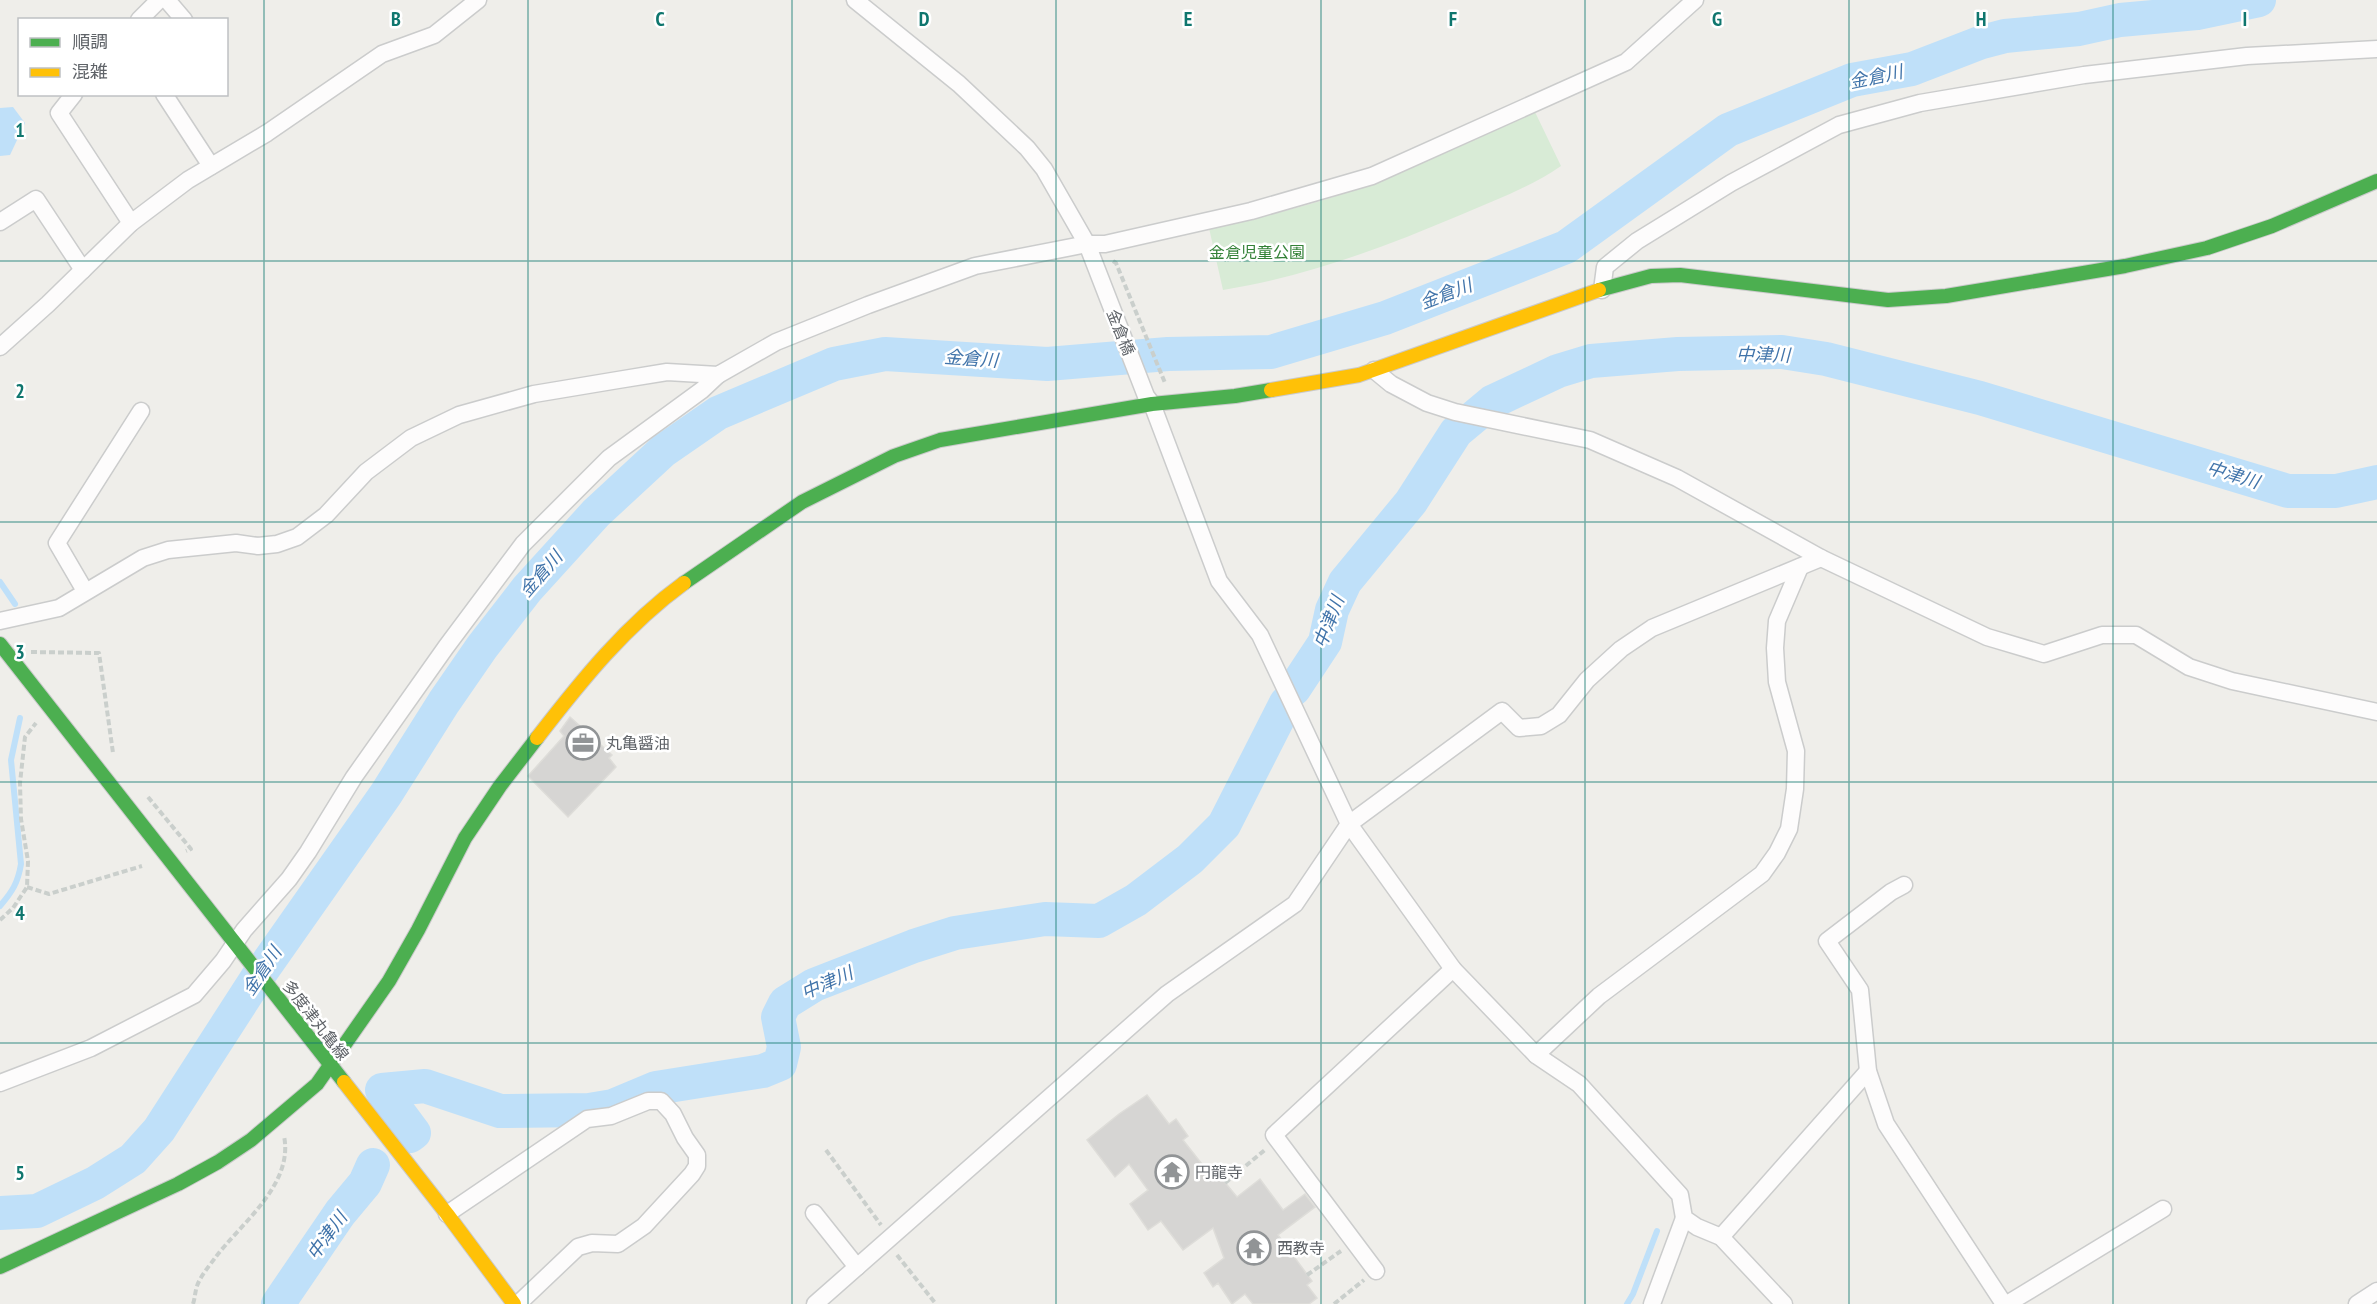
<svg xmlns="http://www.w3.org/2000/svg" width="2377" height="1304" font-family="'PT Sans Narrow','Noto Sans JP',sans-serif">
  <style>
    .green { fill: #d8ebd6 }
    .water { fill: #bfe0f9 }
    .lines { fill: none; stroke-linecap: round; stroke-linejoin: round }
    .stream { stroke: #bfe0f9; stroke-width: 6 }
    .river { stroke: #bfe0f9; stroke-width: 34 }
    .building { fill: #d6d5d3; stroke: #deddd9; stroke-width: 1.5 }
    .street-casing { stroke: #cbcccc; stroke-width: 19 }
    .fast-casing { stroke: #cacacb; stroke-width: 16 }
    .slow-casing { stroke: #cacacb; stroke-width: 16 }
    .path { stroke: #cacfcc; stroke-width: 4; stroke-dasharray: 6 3; stroke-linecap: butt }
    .street { stroke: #fdfcfc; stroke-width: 16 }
    .fast { stroke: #4caf50; stroke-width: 14 }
    .slow { stroke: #ffc107; stroke-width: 14 }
    .grid { fill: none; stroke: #0f766e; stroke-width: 1.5; stroke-opacity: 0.55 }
    .labels { text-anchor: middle; stroke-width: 5; stroke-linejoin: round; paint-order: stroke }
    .park-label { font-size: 16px; fill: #348238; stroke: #fff }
    .street-label { font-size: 16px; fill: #5f6368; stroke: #fff }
    .poi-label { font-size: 16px; fill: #5f6368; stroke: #fff; text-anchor: start }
    .water-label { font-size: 18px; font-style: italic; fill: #4174aa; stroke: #fff }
    .grid-label { font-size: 20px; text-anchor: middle; font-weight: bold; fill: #0f766e; stroke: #fff; stroke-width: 5; stroke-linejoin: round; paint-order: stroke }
  </style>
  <rect width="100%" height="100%" fill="#efeeea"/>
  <path class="green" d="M1535,112L1561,166C1529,188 1493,201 1458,216C1382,248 1305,277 1223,290L1209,228C1257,218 1304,208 1350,191C1413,169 1474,140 1535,112Z"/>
  <polygon class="water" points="13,107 25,123 10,155 0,156 0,108"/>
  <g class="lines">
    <g class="stream">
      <polyline points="0,582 15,604"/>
      <path d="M0,906C12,892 18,883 21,864L11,760L20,718"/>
      <polyline points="1627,1304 1633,1294 1657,1231"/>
    </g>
    <g class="river">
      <polyline points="1294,689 1325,642 1332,610 1345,582 1411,502 1456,432 1492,402 1558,371 1591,361 1678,354 1782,352 1826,359 1980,398 2288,491 2336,491 2377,482"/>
      <polyline points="410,1136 414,1133 382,1090 425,1086 500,1111 589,1110 613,1106 656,1088 763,1071 780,1064 784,1047 778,1017 785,1003 814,985 914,946 955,933 1045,919 1099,921 1136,900 1190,859 1224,825 1286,703"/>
      <polyline points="0,1213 37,1211 95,1183 133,1159 159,1130 259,975 386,794 444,702 482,647 527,589 596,513 663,451 718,413 834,364 885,354 1047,364 1168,354 1271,352 1385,318 1566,247 1728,130 1852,80 1912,69 1982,42 2005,36 2079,29 2120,20 2197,13 2259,0"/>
      <polyline points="278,1304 340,1213 365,1183 373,1165"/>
    </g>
  </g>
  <g class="building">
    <polygon points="570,717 612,755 609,758 616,767 568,817 528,776 564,736 560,731"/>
    <polygon points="1147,1095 1169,1124 1176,1119 1188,1136 1183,1140 1209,1173 1214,1169 1237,1197 1260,1179 1283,1210 1305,1194 1315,1207 1278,1235 1312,1281 1307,1285 1317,1298 1309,1304 1253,1304 1245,1294 1232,1304 1218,1283 1213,1287 1204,1273 1224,1258 1213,1228 1183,1250 1161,1221 1148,1230 1130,1204 1148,1190 1129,1164 1115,1177 1087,1140 1119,1114"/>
  </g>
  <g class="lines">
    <defs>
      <g id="street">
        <polyline points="167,0 184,20"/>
        <polyline points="855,0 959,84 1027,148 1044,169 1087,244 1146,396 1152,404 1219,581 1260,635 1349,824 1453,969 1536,1055 1579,1084 1680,1195 1684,1218 1697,1227 1721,1237 1784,1304"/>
        <polyline points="139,20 159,0"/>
        <polyline points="74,94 59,113 131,223"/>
        <polyline points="164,94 211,166"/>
        <polyline points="0,222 36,199 83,270"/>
        <polyline points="1602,290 1605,267 1637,241 1731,183 1839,125 1920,103 2084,75 2247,56 2377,49"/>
        <polyline points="0,347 48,304 131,223 188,180 267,133 382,54 434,35 478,0"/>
        <polyline points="1374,370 1391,384 1427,403 1455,412 1590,440 1677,478 1821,558 1987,637 2044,654 2102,635 2136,635 2189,667 2232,681 2377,712"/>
        <polyline points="85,591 57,543 141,411"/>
        <polyline points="0,621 59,608 143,558 168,550 236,543 258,546 277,544 297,537 326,515 366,472 411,438 459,415 534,394 618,380 667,372 718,375 776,342 868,305 975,266 1087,244 1105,244 1251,211 1372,176 1626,62 1695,0"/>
        <polyline points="1904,885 1891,892 1827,941 1860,990 1868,1071 1886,1124 2004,1304"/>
        <polyline points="1536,1055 1599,996 1762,874 1777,853 1789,829 1795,789 1796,751 1777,682 1775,648 1777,621 1800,567"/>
        <polyline points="0,1083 91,1048 194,995 223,961 244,930 289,879 308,852 354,777 446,647 523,544 609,458 702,390 718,375"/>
        <polyline points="814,1213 857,1267"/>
        <polyline points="447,1214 587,1119 611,1116 648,1101 661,1101 673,1114 685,1138 697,1155 697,1166 692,1174 644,1226 618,1244 592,1243 578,1247 518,1304"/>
        <polyline points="1721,1237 1868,1071"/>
        <polyline points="1376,1271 1274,1135 1453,969"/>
        <polyline points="815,1304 1167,994 1295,904 1349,824 1502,711 1519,728 1541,726 1559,715 1587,680 1621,649 1652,628 1821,558"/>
        <polyline points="1652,1304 1684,1218"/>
        <polyline points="2007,1304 2163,1209"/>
        <polyline points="2357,1304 2377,1291"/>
      </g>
      <g id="fast">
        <polyline points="1599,290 1651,276 1680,275 1888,300 1946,296 2125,266 2207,248 2272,226 2377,181"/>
        <polyline points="684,583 802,502 894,456 940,440 1152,404 1235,396 1271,390"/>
        <polyline points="0,644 344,1082"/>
        <polyline points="0,1267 178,1184 218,1162 251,1140 317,1084 389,981 418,930 465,838 500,786 537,738"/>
      </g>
      <g id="slow">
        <polyline points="1271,390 1359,375 1599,290"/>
        <path d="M537,738C581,681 626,625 684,583"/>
        <polyline points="344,1082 447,1214 514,1304"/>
      </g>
    </defs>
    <use href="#street" class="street-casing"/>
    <use href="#fast" class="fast-casing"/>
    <use href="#slow" class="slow-casing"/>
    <g class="path">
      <polyline points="1113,261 1116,263 1165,383"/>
      <polyline points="31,652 99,653 113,753"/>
      <polyline points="148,797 191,849 186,851"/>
      <polyline points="27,887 49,894 142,866"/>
      <polyline points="0,920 13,908 27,887 28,861 21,819 20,783 25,737 36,723"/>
      <polyline points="826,1150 881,1225"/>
      <polyline points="1225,1183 1266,1149"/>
      <polyline points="897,1255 936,1304"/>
      <polyline points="1307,1275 1341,1251"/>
      <path d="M193,1304C195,1298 195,1292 197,1286C200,1277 209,1266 215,1258C240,1224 294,1185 284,1136"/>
      <polyline points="1334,1304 1364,1280"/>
    </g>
    <use href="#street" class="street"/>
    <use href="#fast" class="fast"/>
    <use href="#slow" class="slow"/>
  </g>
  <path class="grid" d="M264,0V1304M528,0V1304M792,0V1304M1056,0V1304M1321,0V1304M1585,0V1304M1849,0V1304M2113,0V1304M0,261H2377M0,522H2377M0,782H2377M0,1043H2377"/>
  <defs>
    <symbol id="office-ring" viewBox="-11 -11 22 22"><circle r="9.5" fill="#fff" stroke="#919496" stroke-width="1.5"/><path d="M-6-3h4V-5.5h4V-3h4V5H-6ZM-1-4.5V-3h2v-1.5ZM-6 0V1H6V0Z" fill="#919496"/></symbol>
    <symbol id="temple-ring" viewBox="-11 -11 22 22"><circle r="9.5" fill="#fff" stroke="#919496" stroke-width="1.5"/><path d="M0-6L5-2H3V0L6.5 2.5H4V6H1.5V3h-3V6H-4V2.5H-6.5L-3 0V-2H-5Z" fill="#919496"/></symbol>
  </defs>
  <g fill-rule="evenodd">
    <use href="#office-ring" x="564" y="724" width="38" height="38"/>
    <use href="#temple-ring" x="1153" y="1153" width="38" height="38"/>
    <use href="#temple-ring" x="1235" y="1229" width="38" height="38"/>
  </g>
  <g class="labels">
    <g class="park-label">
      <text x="1257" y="258">金倉児童公園</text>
    </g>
    <g class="street-label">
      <text transform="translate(1121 332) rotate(68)" y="6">金倉橋</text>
      <text transform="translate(316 1020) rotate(52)" y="6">多度津丸亀線</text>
    </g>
    <g class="poi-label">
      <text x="606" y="749">丸亀醤油</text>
      <text x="1195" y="1178">円龍寺</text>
      <text x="1277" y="1254">西教寺</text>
    </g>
    <g class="water-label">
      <text transform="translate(1876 77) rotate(-12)" y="6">金倉川</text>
      <text transform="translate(1446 294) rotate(-21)" y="6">金倉川</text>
      <text transform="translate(1763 355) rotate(1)" y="6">中津川</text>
      <text transform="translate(971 359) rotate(4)" y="6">金倉川</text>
      <text transform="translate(2233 475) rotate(17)" y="6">中津川</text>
      <text transform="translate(541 574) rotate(-49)" y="6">金倉川</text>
      <text transform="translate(1329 622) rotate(-69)" y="6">中津川</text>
      <text transform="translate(262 971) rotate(-56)" y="6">金倉川</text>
      <text transform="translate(827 983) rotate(-24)" y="6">中津川</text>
      <text transform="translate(327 1236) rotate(-54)" y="6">中津川</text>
    </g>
  </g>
  <g class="grid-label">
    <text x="396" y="26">B</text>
    <text x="660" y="26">C</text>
    <text x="924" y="26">D</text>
    <text x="1188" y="26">E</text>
    <text x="1453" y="26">F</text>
    <text x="1717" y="26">G</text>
    <text x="1981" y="26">H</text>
    <text x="2245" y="26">I</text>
    <text x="20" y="137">1</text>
    <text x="20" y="398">2</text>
    <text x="20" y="659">3</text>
    <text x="20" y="920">4</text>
    <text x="20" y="1180">5</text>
  </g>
  <rect x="18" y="18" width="210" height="78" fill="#ffffff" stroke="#bfc1c3" stroke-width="1.5"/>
  <rect x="30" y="38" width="30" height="9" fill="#4caf50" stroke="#bfc1c3" stroke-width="1.5"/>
  <text x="72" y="48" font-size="18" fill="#5f6368">順調</text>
  <rect x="30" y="68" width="30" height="9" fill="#ffc107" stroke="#bfc1c3" stroke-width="1.5"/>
  <text x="72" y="78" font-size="18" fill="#5f6368">混雑</text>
</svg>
